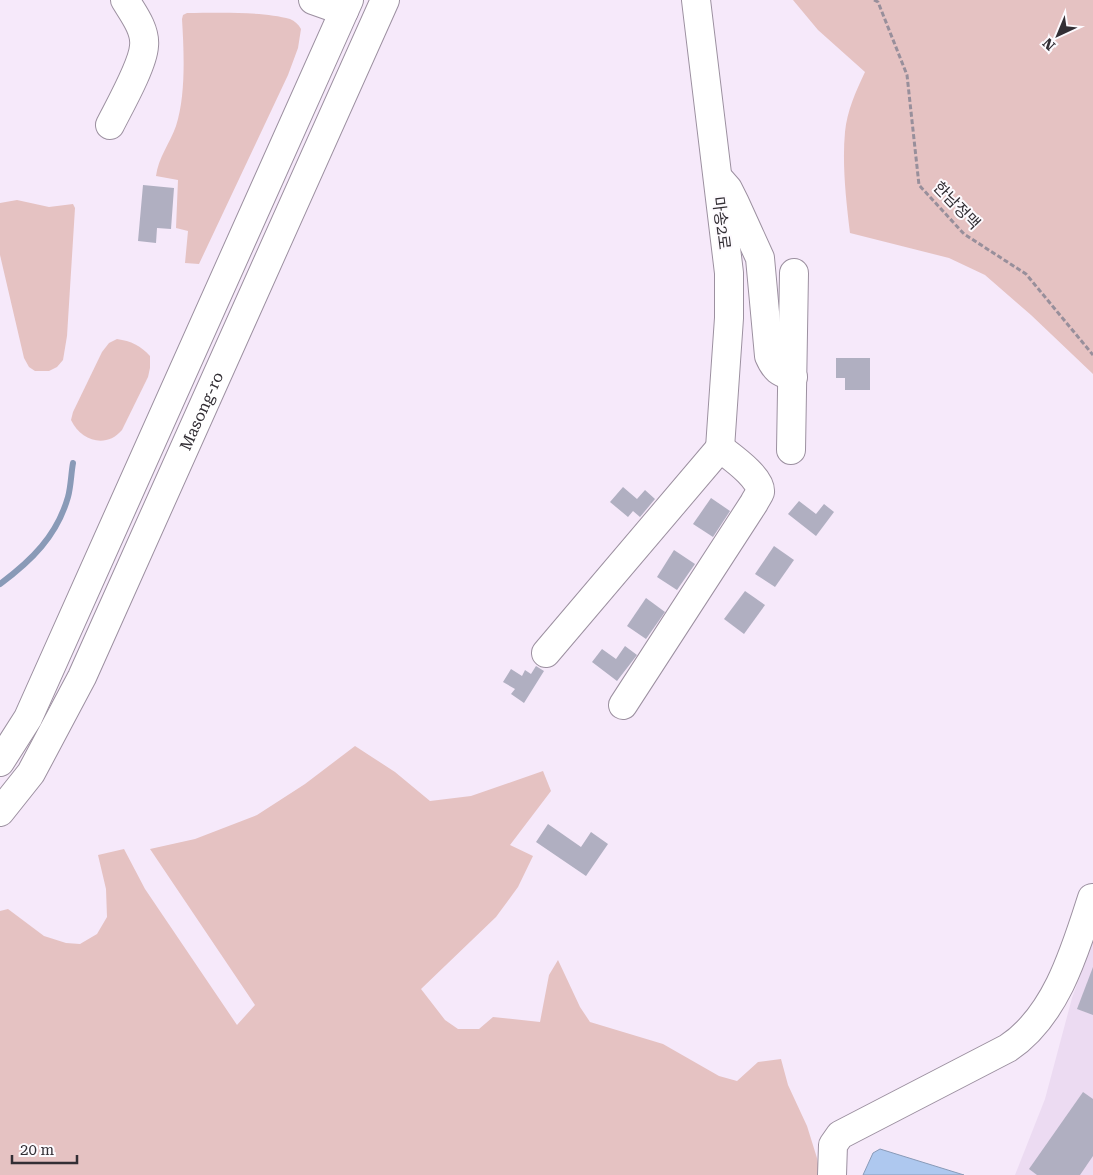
<svg xmlns="http://www.w3.org/2000/svg" width="1093" height="1175" font-family="'Roboto Serif','Noto Sans KR',serif">
  <style>
    .built { fill: #ecdbf2 }
    .green { fill: #e5c2c2 }
    .water { fill: #aec8ef; stroke: #899ab7 }
    .lines { fill: none; stroke-linecap: round; stroke-linejoin: round }
    .stream { stroke: #899ab7; stroke-width: 6 }
    .building { fill: #b0afc1 }
    .minor-casing { stroke: #9c90a0; stroke-width: 30 }
    .path { stroke: #988f9b; stroke-width: 3; stroke-dasharray: 5 2.5; stroke-linecap: butt }
    .minor { stroke: #fff; stroke-width: 28 }
    .labels { text-anchor: middle; stroke-width: 4; stroke-linejoin: round; paint-order: stroke }
    .street-label { font-size: 16px; fill: #322e34; stroke: #fdfafe }
  </style>
  <rect width="100%" height="100%" fill="#f6e9fa"/>
  <polygon class="built" points="1093,941 1093,1175 1015,1175 1045,1099 1072,998"/>
  <g class="green">
    <path d="M793,0H1093V374L1031,315L985,275L949,258L850,233C846,200 842,164 845,132C847,111 856,91 865,72L818,30Z"/>
    <path d="M187,13C216,13 263,11 290,19C295,21 298,24 301,29L298,48L288,75L199,264L185,263L188,231L176,228L178,180L156,176C158,158 170,143 176,126C186,95 184,52 182,19L183,15Z"/>
    <polygon points="17,200 49,207 73,204 75,208 67,336 63,360 57,367 49,371 35,371 29,367 24,358 0,255 0,203"/>
    <path d="M117,339C131,341 141,346 150,356V368L148,377L122,430C106,449 81,441 71,420L73,412L102,352L109,343Z"/>
    <polygon points="355,746 395,772 430,801 471,796 543,771 551,791 510,845 533,856 518,887 496,917 421,989 445,1020 458,1029 479,1029 493,1017 540,1022 549,975 558,960 580,1007 590,1022 663,1044 719,1076 737,1081 758,1062 781,1059 788,1085 807,1126 817,1158 820,1175 0,1175 0,911 8,909 44,936 66,943 80,944 97,934 107,917 106,889 98,855 124,849 145,889 237,1025 255,1005 150,849 195,839 257,815 305,784"/>
  </g>
  <polygon class="water" points="880,1149 964,1175 863,1175 873,1153"/>
  <g class="lines">
    <path class="stream" d="M0,584C31,561 57,536 68,497C71,486 71,474 73,463"/>
  </g>
  <g class="building">
    <polygon points="143,185 174,188 171,229 157,228 156,243 138,241"/>
    <polygon points="836,358 870,358 870,390 845,390 845,378 836,378"/>
    <polygon points="623,487 637,499 645,490 655,499 640,517 633,511 628,517 610,502"/>
    <polygon points="711,498 730,511 713,537 693,524"/>
    <polygon points="799,501 816,514 824,504 834,512 816,536 788,514"/>
    <polygon points="774,546 794,560 775,587 755,574"/>
    <polygon points="674,550 695,564 677,590 657,577"/>
    <polygon points="745,591 765,605 744,634 724,619"/>
    <polygon points="646,598 665,612 646,639 627,626"/>
    <polygon points="625,646 637,655 617,681 592,662 602,649 616,659"/>
    <polygon points="536,666 544,671 524,703 511,694 515,689 503,682 511,669 522,676 525,670 531,674"/>
    <polygon points="548,824 581,847 591,832 608,844 586,876 536,842"/>
    <polygon points="1093,967 1093,1015 1077,1009"/>
    <polygon points="1083,1092 1093,1099 1093,1156 1080,1175 1037,1175 1029,1169"/>
  </g>
  <g class="lines">
    <defs>
      <g id="minor">
        <polyline points="313,0 344,11"/>
        <polyline points="696,0 729,273 729,318 720,448"/>
        <path d="M110,125C119,107 143,65 144,46C146,30 133,13 125,0"/>
        <path d="M721,181L728,189L735,203L760,258L769,356C775,370 779,372 793,377"/>
        <polyline points="791,450 794,273"/>
        <polyline points="546,653 720,448"/>
        <path d="M623,705L754,503C756,499 759,495 760,492C762,478 730,456 720,448"/>
        <polyline points="0,762 28,718 349,0"/>
        <path id="s1" d="M0,812L31,773L82,677L385,0"/>
        <path d="M832,1175L833,1145L840,1135L1008,1048C1056,1016 1075,951 1092,898"/>
      </g>
    </defs>
    <use href="#minor" class="minor-casing"/>
    <polyline class="path" points="874,0 878,2 907,75 919,185 964,234 1026,274 1093,355"/>
    <use href="#minor" class="minor"/>
  </g>
  <g class="labels">
    <g class="street-label">
      <text transform="translate(957 205) rotate(46)" y="6">한남정맥</text>
      <text transform="translate(722 223) rotate(83)" y="6">마송2로</text>
      <text dy="6" stroke="none"><textPath href="#s1" startOffset="450">Masong-ro</textPath></text>
    </g>
  </g>
  <g transform="translate(1058 35) rotate(224)" stroke="#fdfafe" stroke-width="4" paint-order="stroke">
  <path d="M0-4L9 19L0 12L-9 19Z" fill="#322e34"/>
  <text y="-8" font-size="14" font-weight="bold" text-anchor="middle" fill="#322e34">N</text>
  </g>
  <path d="M12 1155v8h65v-8" fill="none" stroke="#322e34" stroke-width="2.5"/>
  <text x="20" y="1155" font-size="15" fill="#322e34" stroke="#fdfafe" stroke-width="4" paint-order="stroke">20 m</text>
</svg>
